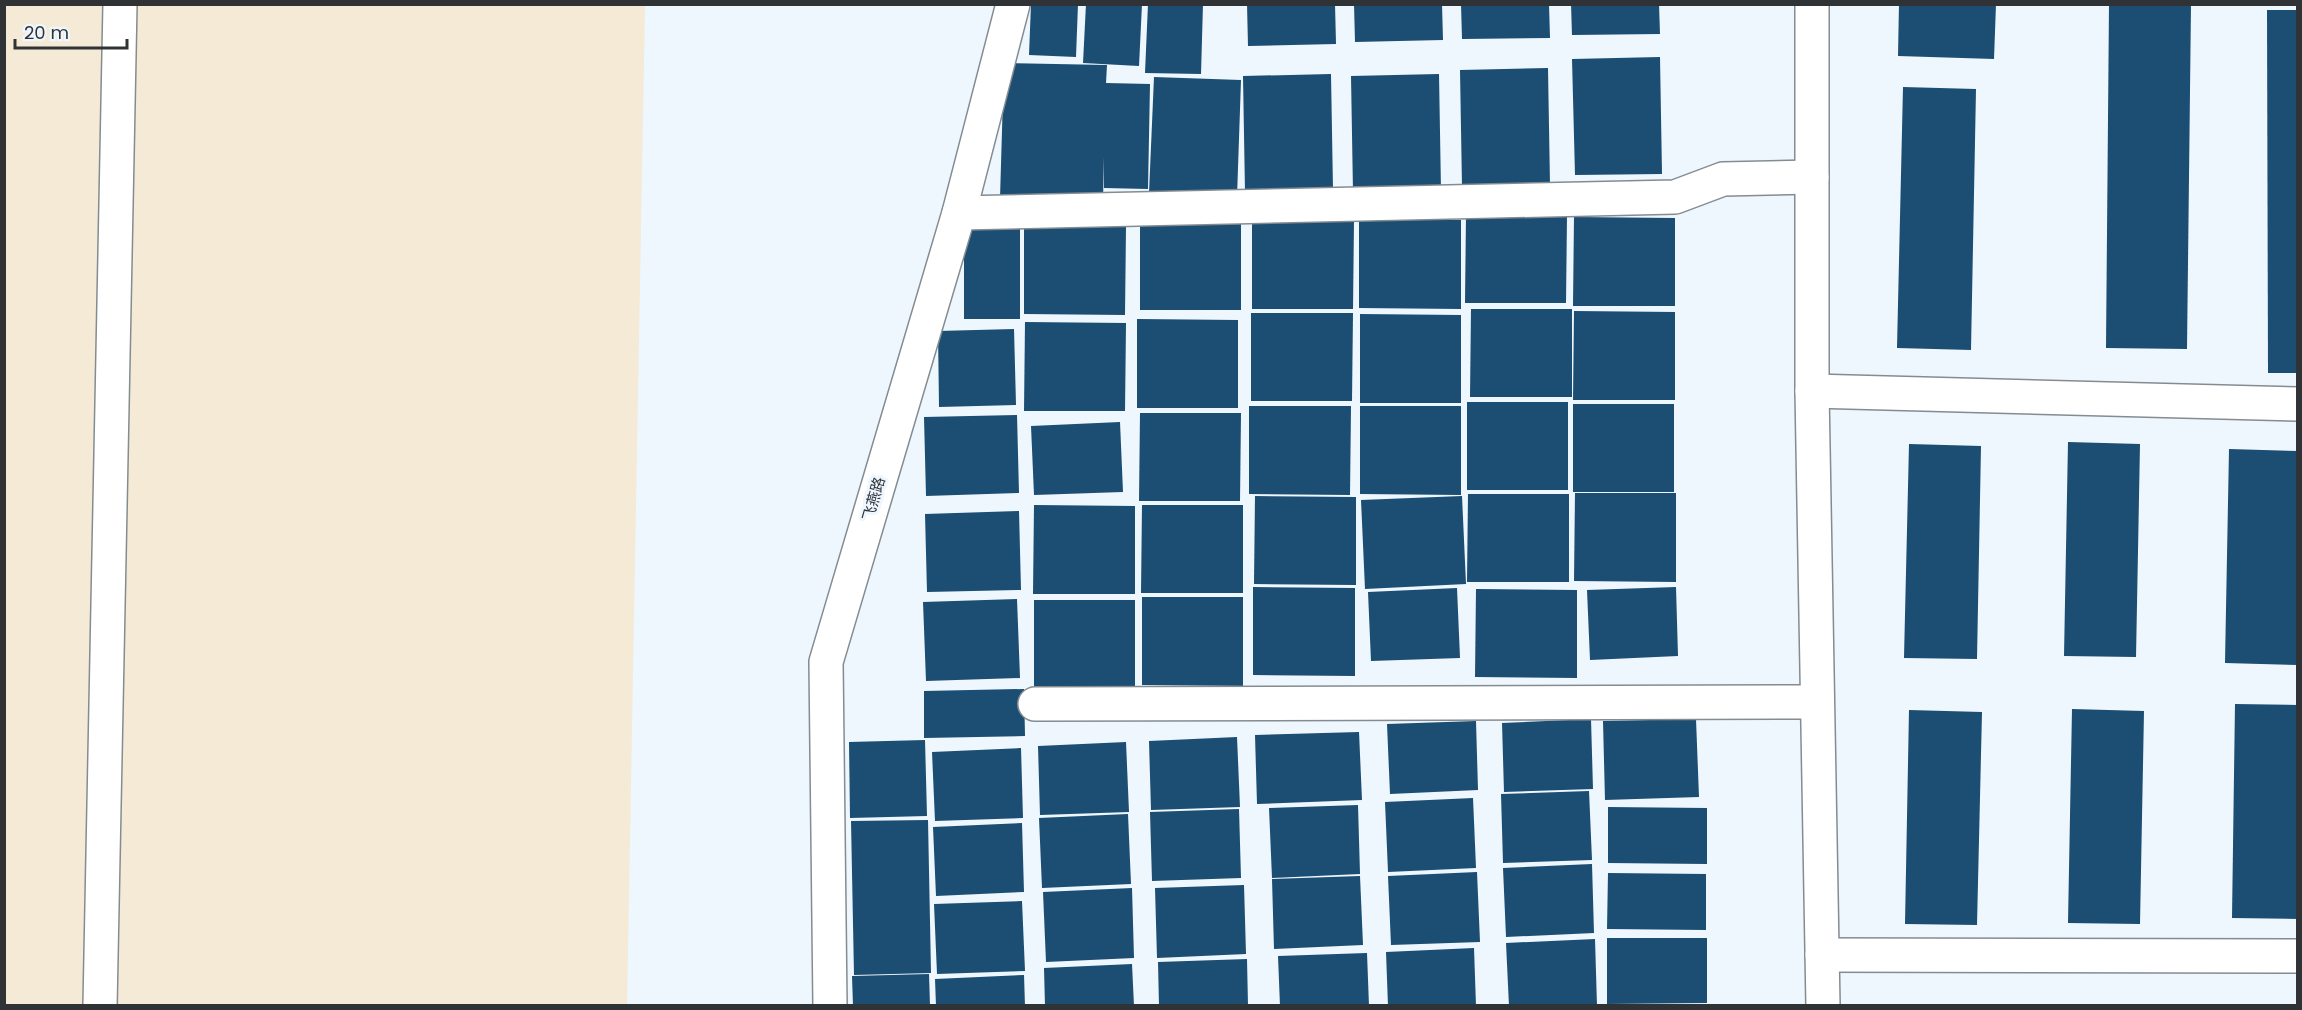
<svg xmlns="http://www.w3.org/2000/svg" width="2302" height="1010" font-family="Poppins,'Noto Sans SC',sans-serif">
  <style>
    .commercial { fill: #f4ead5 }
    .building { fill: #1c4d72 }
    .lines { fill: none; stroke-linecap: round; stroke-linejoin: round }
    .minor-casing { stroke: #848c92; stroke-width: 36 }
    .minor { stroke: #fff; stroke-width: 33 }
    .labels { text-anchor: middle; stroke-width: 6; stroke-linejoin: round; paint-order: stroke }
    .street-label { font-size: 15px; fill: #303336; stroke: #eef6fe }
  </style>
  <rect width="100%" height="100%" fill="#eef6fe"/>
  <polygon class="commercial" points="5,5 645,5 627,1005 5,1006"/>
  <g class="building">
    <polygon points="1031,4 1078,4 1076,57 1029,55"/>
    <polygon points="1086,4 1142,4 1139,66 1083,63"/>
    <polygon points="1148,4 1203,4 1201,74 1145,73"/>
    <polygon points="1247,4 1335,4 1336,44 1248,46"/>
    <polygon points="1354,4 1442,4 1443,40 1355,42"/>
    <polygon points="1461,4 1549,4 1550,38 1462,39"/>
    <polygon points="1571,4 1659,4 1660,34 1572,35"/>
    <polygon points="1899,4 1996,4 1994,59 1898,56"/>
    <polygon points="2109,4 2191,4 2187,349 2106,348"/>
    <polygon points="2267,10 2298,10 2298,373 2268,373"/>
    <polygon points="1660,57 1662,174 1575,175 1572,59"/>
    <polygon points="1004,63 1107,65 1106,83 1150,84 1148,189 1104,188 1104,157 1103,201 1000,198"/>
    <polygon points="1548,68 1550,185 1462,187 1460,70"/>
    <polygon points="1331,74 1333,190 1245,192 1243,76"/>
    <polygon points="1439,74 1441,191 1353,192 1351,76"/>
    <polygon points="1154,77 1241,80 1237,197 1149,193"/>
    <polygon points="1903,87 1976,89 1971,350 1897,348"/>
    <polygon points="1466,215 1567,215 1566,303 1465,303"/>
    <polygon points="1574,217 1675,218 1675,306 1573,306"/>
    <rect x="964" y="220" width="56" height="99"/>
    <polygon points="1252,220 1354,221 1353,309 1252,309"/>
    <polygon points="1359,220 1461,220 1461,309 1359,308"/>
    <polygon points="1140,221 1241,222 1241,310 1140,310"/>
    <polygon points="1024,226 1126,227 1125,315 1024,314"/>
    <polygon points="1471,309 1572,309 1572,397 1470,397"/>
    <polygon points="1574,311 1675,312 1675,400 1573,400"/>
    <polygon points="1251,313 1353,313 1352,401 1251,401"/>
    <polygon points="1360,314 1461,315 1461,403 1360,403"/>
    <polygon points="1137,319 1238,320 1238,408 1137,408"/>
    <polygon points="1025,322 1126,323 1125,411 1024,411"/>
    <polygon points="1014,329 1016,405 939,407 938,331"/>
    <rect x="1467" y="402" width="101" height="88"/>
    <rect x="1573" y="404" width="101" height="88"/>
    <polygon points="1249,406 1351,406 1350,495 1249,494"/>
    <polygon points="1360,406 1461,406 1461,495 1360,494"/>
    <polygon points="1140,413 1241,413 1240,501 1139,501"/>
    <polygon points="1017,415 1019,493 926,496 924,417"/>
    <polygon points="1120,422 1123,492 1034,495 1031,426"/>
    <polygon points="2068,442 2140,444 2136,657 2064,656"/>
    <polygon points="1909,444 1981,446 1977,659 1904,658"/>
    <polygon points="2229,449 2298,451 2298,665 2225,663"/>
    <polygon points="1575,493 1676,493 1676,582 1574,581"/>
    <polygon points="1468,494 1569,494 1569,582 1467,582"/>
    <polygon points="1255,496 1356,497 1356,585 1254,584"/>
    <polygon points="1462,496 1466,584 1365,589 1361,500"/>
    <polygon points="1034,505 1135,506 1135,594 1033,594"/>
    <polygon points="1142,505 1243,505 1243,593 1141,593"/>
    <polygon points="1019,511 1021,590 927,592 925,514"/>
    <polygon points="1253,587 1355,588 1355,676 1253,675"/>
    <polygon points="1676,587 1678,656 1590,660 1587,590"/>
    <polygon points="1457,588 1460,658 1371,661 1368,592"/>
    <polygon points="1476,589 1577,590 1577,678 1475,677"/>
    <polygon points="1142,597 1243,597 1243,686 1142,685"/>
    <polygon points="1017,599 1020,678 926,681 923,602"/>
    <polygon points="1034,600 1135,600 1135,689 1034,688"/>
    <polygon points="1024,689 1025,736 924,738 924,691"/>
    <polygon points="2235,704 2298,705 2298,919 2232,918"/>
    <polygon points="2072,709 2144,711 2140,924 2068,923"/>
    <polygon points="1909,710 1982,712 1977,925 1905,924"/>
    <polygon points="1591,719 1593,789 1504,792 1502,723"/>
    <polygon points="1696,719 1699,797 1605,800 1603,721"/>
    <polygon points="1476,721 1478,790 1390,794 1387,724"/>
    <polygon points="1359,732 1362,800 1257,804 1255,735"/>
    <polygon points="1237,737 1240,807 1151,810 1149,741"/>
    <polygon points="925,740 927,816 850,818 849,742"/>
    <polygon points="1126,742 1129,812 1040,815 1038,746"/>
    <polygon points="1021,748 1023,818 935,821 932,752"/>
    <polygon points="1589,791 1592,860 1503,863 1501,794"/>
    <polygon points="1473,798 1476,868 1388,872 1385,802"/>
    <polygon points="1358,805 1360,874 1272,878 1269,808"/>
    <polygon points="1608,807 1707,808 1707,864 1608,863"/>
    <polygon points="1239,809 1241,878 1152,881 1150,812"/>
    <polygon points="1128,814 1131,884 1042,888 1039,818"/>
    <polygon points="928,820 931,973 854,975 851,821"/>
    <polygon points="1022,823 1024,892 936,896 933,827"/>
    <polygon points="1592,864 1594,933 1506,937 1503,868"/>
    <polygon points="1477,872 1480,942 1391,945 1388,876"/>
    <polygon points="1608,873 1706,874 1706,930 1607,929"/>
    <polygon points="1360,876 1363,945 1274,949 1272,879"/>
    <polygon points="1244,885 1246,954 1157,958 1155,888"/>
    <polygon points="1132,888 1134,958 1046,962 1043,892"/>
    <polygon points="1022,901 1025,971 937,974 934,904"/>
    <polygon points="1607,938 1707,938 1707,1003 1607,1004"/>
    <polygon points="1595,939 1597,1006 1509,1006 1506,943"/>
    <polygon points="1474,948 1476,1006 1388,1006 1386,952"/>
    <polygon points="1367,953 1369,1006 1280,1006 1278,956"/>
    <polygon points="1247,959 1248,1006 1159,1006 1158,962"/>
    <polygon points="1132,964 1134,1006 1045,1006 1044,968"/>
    <polygon points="929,974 930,1006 853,1006 852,976"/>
    <polygon points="1024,975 1025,1006 936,1006 935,979"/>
  </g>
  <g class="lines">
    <defs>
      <g id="minor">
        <polyline points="1812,4 1812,391 1823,1006"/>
        <polyline points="959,213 1675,197 1723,179 1812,177"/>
        <polyline points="1812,391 2298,404"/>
        <polyline points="1035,704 1817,702"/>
        <polyline points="1822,955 2298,956"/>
        <polyline points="100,1006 120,4"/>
        <polyline points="830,1006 826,662 959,213 1013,4"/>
      </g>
    </defs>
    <use href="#minor" class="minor-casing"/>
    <use href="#minor" class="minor"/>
  </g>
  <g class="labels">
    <g class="street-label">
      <text transform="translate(874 499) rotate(-74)" y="5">飞燕路</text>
    </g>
  </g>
  <rect width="2302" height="1010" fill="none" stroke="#303336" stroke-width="12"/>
  <path d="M15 39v9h112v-9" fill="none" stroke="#303336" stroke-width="3"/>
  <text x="24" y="39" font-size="18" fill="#303336" stroke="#eef6fe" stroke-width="4.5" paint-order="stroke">20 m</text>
</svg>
